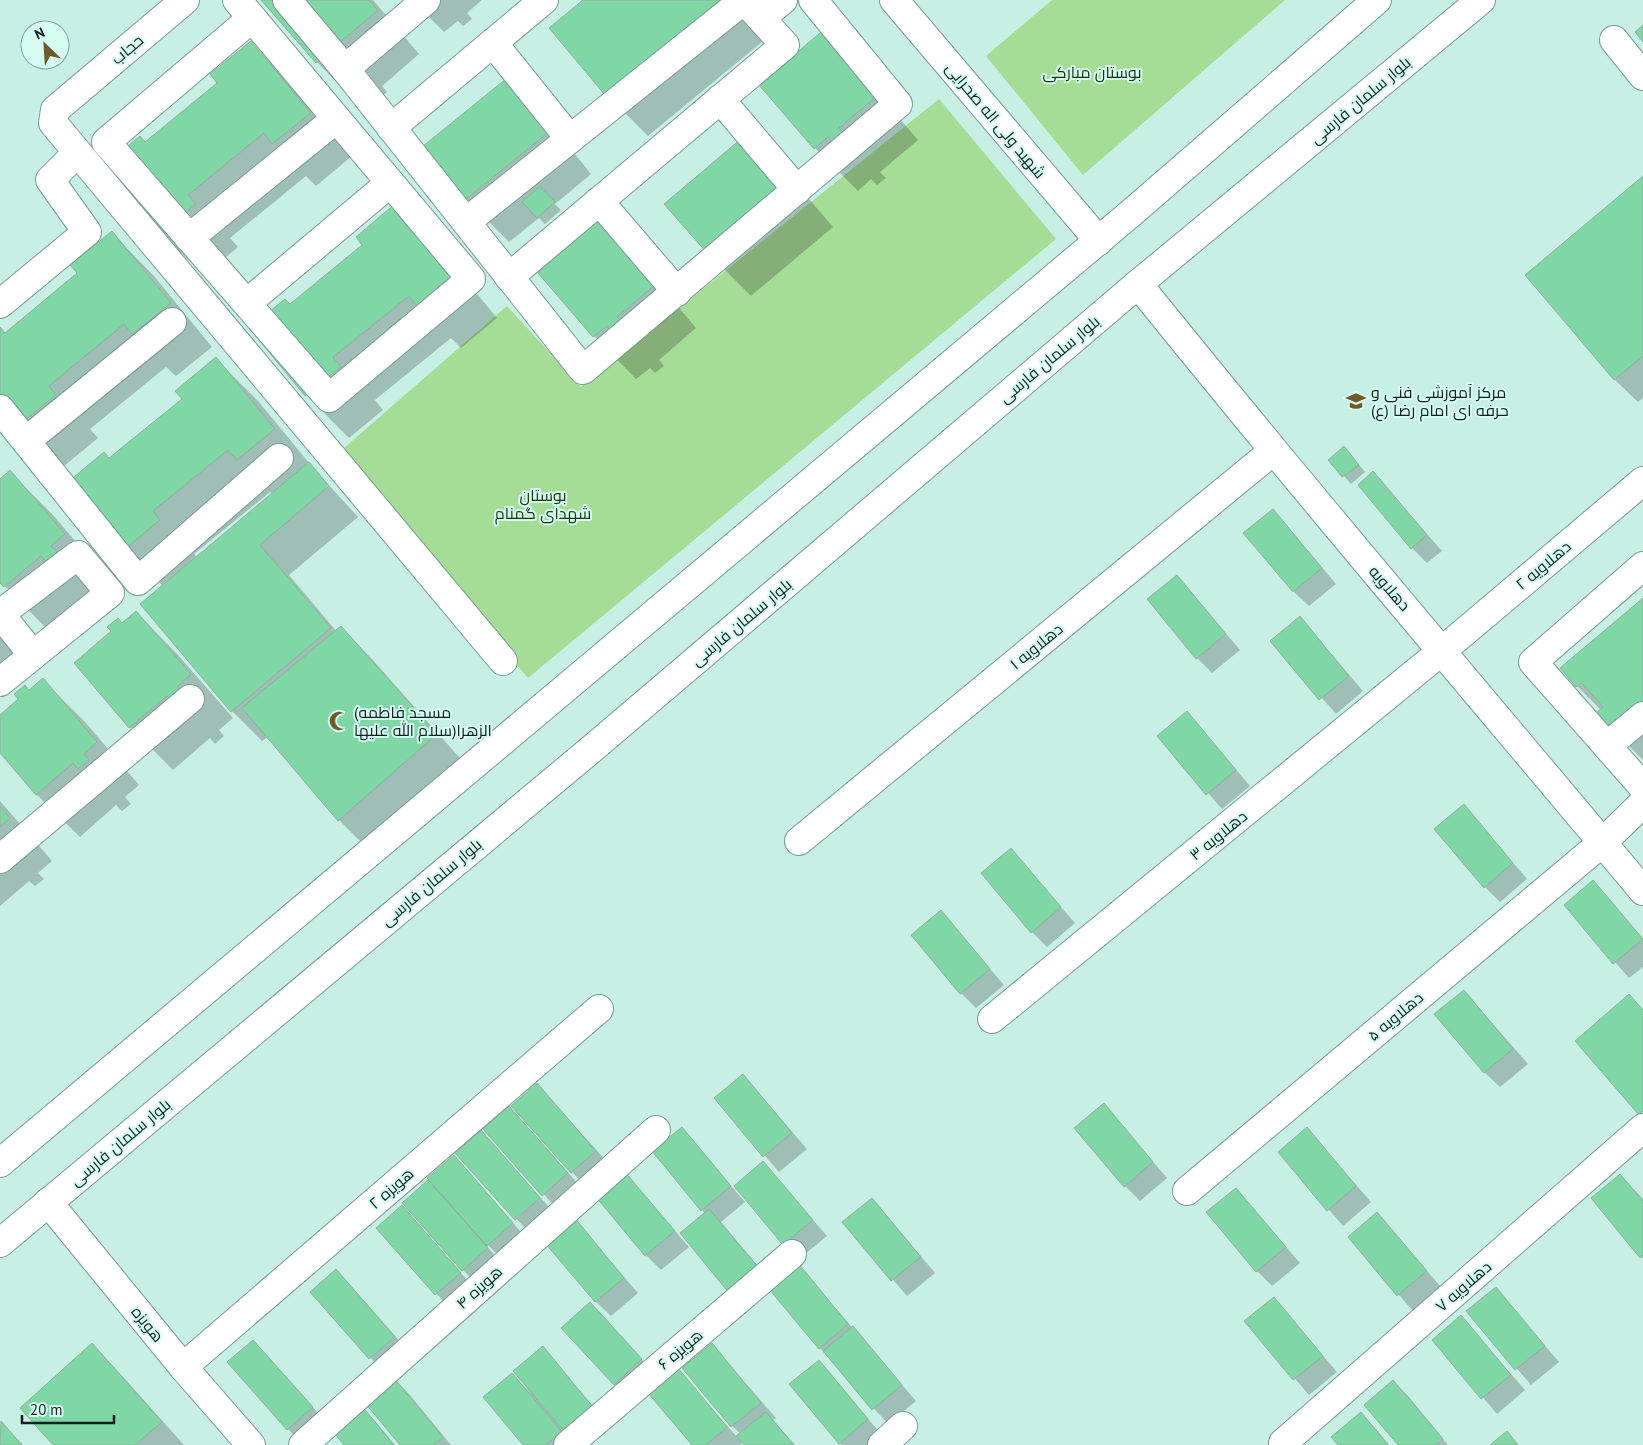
<svg xmlns="http://www.w3.org/2000/svg" width="1643" height="1445" font-family="'PT Sans',Cairo,sans-serif">
  <style>
    .green { fill: #a5dc96 }
    .shadow { fill: #0003; fill-rule: evenodd }
    .building { fill: #7ed7a4; stroke: #92b19d }
    .lines { fill: none; stroke-linecap: round; stroke-linejoin: round }
    .minor-casing { stroke: #779c92; stroke-width: 30 }
    .major-casing { stroke: #779c92; stroke-width: 30 }
    .minor { stroke: #fff; stroke-width: 28 }
    .major { stroke: #fff; stroke-width: 28 }
    .labels { text-anchor: middle; stroke-width: 4; stroke-linejoin: round; paint-order: stroke }
    .street-label { font-size: 16px; fill: #13211e; stroke: #d4fcf1 }
    .park-label { font-size: 16px; fill: #133706; stroke: #d4fcf1 }
    .poi-label { font-size: 16px; fill: #13211e; stroke: #d4fcf1; text-anchor: start }
  </style>
  <rect width="100%" height="100%" fill="#c7efe4"/>
  <g class="green">
    <polygon points="1052,0 1285,0 1083,175 986,56"/>
    <polygon points="939,99 1056,239 528,678 337,454 507,306 581,387"/>
  </g>
  <g class="shadow">
    <polygon points="263,0 373,0 419,54 382,86 387,92 378,99 359,105 317,62"/>
    <polygon points="412,0 482,0 467,13 472,19 463,26 458,21 444,32"/>
    <polygon points="585,0 758,0 780,27 648,136 606,94"/>
    <polygon points="251,43 294,85 352,156 316,186 306,176 230,238 238,247 204,275 161,233 145,143 219,83"/>
    <polygon points="863,76 918,140 880,172 886,178 877,185 871,179 858,191 815,148"/>
    <polygon points="549,122 591,174 555,204 561,210 545,224 539,218 509,242 466,199 424,147"/>
    <polygon points="790,177 833,227 751,296 709,254"/>
    <polygon points="1643,177 1643,398 1638,402 1615,380 1527,276"/>
    <polygon points="112,233 154,276 212,347 176,376 166,367 90,429 98,438 64,466 21,423 0,329 5,334 79,274"/>
    <polygon points="439,248 497,318 461,348 451,338 375,400 383,410 349,438 306,395 291,306"/>
    <polygon points="562,254 642,264 696,328 659,360 664,366 655,373 650,368 636,379 594,336"/>
    <path d="M216,359L258,401L314,469L358,517L289,575L337,632L341,628L371,658L466,765L369,850L339,820L268,737L262,741L232,711L141,604L163,586L125,549L110,460L183,399ZM270,492L272,494L197,557L194,554Z"/>
    <polygon points="1351,455 1365,472 1351,484 1330,460"/>
    <polygon points="10,472 52,514 107,578 47,629 0,581 0,480"/>
    <polygon points="1373,473 1442,551 1427,563 1412,548"/>
    <polygon points="1273,510 1336,584 1309,606 1293,591"/>
    <polygon points="1177,576 1240,650 1212,673 1197,658"/>
    <polygon points="1643,600 1643,760 1612,729 1601,710 1577,686"/>
    <polygon points="136,612 178,655 233,718 219,730 224,736 215,744 210,738 173,770 130,727 76,664"/>
    <polygon points="1300,618 1363,691 1336,714 1272,641"/>
    <polygon points="0,622 21,647 0,669"/>
    <polygon points="43,680 85,722 139,785 125,797 131,804 122,811 116,805 80,837 37,795 0,752 0,716"/>
    <polygon points="1187,712 1250,786 1222,809 1159,736"/>
    <polygon points="0,801 52,861 38,873 44,879 35,886 29,881 0,906"/>
    <polygon points="1464,806 1527,879 1500,902 1485,887"/>
    <polygon points="1011,850 1075,923 1047,947 1032,932"/>
    <polygon points="1593,882 1643,939 1643,967 1629,978 1565,905"/>
    <polygon points="941,912 1004,985 976,1008 961,993"/>
    <polygon points="1464,991 1528,1064 1500,1087 1484,1072"/>
    <polygon points="743,1075 807,1149 779,1172 715,1098"/>
    <polygon points="537,1085 611,1166 587,1188 572,1172"/>
    <polygon points="1104,1105 1167,1178 1140,1201 1125,1186"/>
    <polygon points="509,1108 583,1189 558,1210 485,1129"/>
    <polygon points="682,1129 745,1202 721,1222 773,1284 702,1210 653,1152"/>
    <polygon points="1307,1129 1371,1202 1343,1226 1279,1152"/>
    <polygon points="496,1147 555,1214 531,1235 457,1153"/>
    <polygon points="763,1163 827,1236 799,1259 784,1244"/>
    <polygon points="469,1172 527,1239 503,1260 487,1244 486,1245 502,1264 478,1285 463,1270 428,1182 444,1198"/>
    <polygon points="625,1174 689,1247 661,1270 646,1255"/>
    <polygon points="1620,1175 1643,1199 1643,1259 1592,1198"/>
    <polygon points="1236,1189 1300,1263 1272,1286 1257,1271"/>
    <polygon points="872,1199 935,1273 907,1296 844,1222"/>
    <polygon points="402,1207 475,1289 451,1310 378,1228"/>
    <polygon points="1377,1214 1441,1287 1413,1311 1349,1237"/>
    <polygon points="575,1220 638,1293 611,1316 595,1301"/>
    <polygon points="799,1266 916,1401 888,1424 820,1348"/>
    <polygon points="351,1286 410,1353 385,1374 312,1292"/>
    <polygon points="1495,1288 1559,1362 1531,1385 1468,1311"/>
    <polygon points="1274,1298 1337,1372 1309,1395 1246,1322"/>
    <polygon points="1461,1317 1525,1390 1497,1414 1434,1340"/>
    <polygon points="605,1319 656,1375 630,1399 615,1384"/>
    <polygon points="92,1345 115,1368 184,1445 55,1445"/>
    <polygon points="712,1345 776,1418 773,1420 795,1445 745,1445 743,1442 740,1445 693,1445 678,1370 737,1437 741,1434 732,1426"/>
    <polygon points="543,1348 606,1421 579,1445 563,1429 561,1430 574,1445 524,1445 512,1374 531,1393"/>
    <polygon points="268,1357 327,1423 303,1445 288,1429"/>
    <polygon points="819,1362 882,1435 870,1445 842,1445 839,1443"/>
    <polygon points="394,1379 409,1394 451,1445 401,1445"/>
    <polygon points="1393,1382 1409,1397 1448,1445 1399,1445"/>
    <polygon points="361,1406 376,1422 395,1445 346,1445"/>
    <polygon points="1361,1414 1376,1429 1389,1445 1339,1445"/>
    <polygon points="1,1423 23,1445 0,1445"/>
  </g>
  <g class="building">
    <polygon points="261,0 369,0 378,10 316,63"/>
    <polygon points="583,0 720,0 605,95 549,28"/>
    <polygon points="1643,25 1643,42 1635,32"/>
    <polygon points="821,32 876,97 839,128 844,134 833,143 828,137 814,149 759,85"/>
    <polygon points="251,41 311,113 272,144 264,133 188,195 196,204 160,234 104,166 140,136 145,142 217,83 210,74"/>
    <polygon points="507,78 550,131 465,200 422,147"/>
    <polygon points="748,133 791,183 708,254 664,204"/>
    <polygon points="1643,176 1643,356 1614,380 1525,275"/>
    <polygon points="540,186 555,202 537,218 522,202"/>
    <polygon points="396,203 456,275 417,306 409,296 333,357 341,367 305,396 249,328 285,299 290,304 362,245 356,237"/>
    <polygon points="599,220 655,285 617,317 623,323 612,332 607,326 593,337 538,273 551,261 547,257 558,248 562,252"/>
    <polygon points="112,231 171,303 132,334 124,324 49,386 56,395 20,424 0,399 0,327 5,333 77,273 70,265"/>
    <polygon points="216,357 275,429 237,460 228,450 153,511 160,520 124,550 68,482 104,452 109,458 182,399 175,391"/>
    <polygon points="1344,446 1359,465 1342,477 1328,460"/>
    <polygon points="309,462 329,486 260,545 331,628 231,712 140,604"/>
    <polygon points="10,470 65,534 51,546 57,552 46,561 41,556 4,587 0,583 0,479"/>
    <polygon points="1373,471 1427,535 1411,549 1358,485"/>
    <polygon points="1273,509 1322,568 1293,592 1243,533"/>
    <polygon points="1177,575 1226,634 1196,659 1147,599"/>
    <polygon points="1643,598 1643,702 1611,730 1596,713 1603,707 1582,683 1576,687 1560,668"/>
    <polygon points="136,611 191,674 177,687 182,693 172,702 167,696 129,728 74,663 111,631 107,627 118,618 122,623"/>
    <polygon points="1300,616 1349,676 1319,700 1270,641"/>
    <polygon points="341,626 437,734 338,821 242,708"/>
    <polygon points="43,678 97,742 84,754 89,760 78,769 73,763 36,795 0,753 0,715 18,699 14,694 25,685 29,690"/>
    <polygon points="1187,711 1236,770 1206,795 1157,736"/>
    <polygon points="1464,804 1513,863 1484,888 1434,829"/>
    <polygon points="0,806 10,818 0,827"/>
    <polygon points="1011,848 1061,907 1031,933 981,873"/>
    <polygon points="1593,880 1643,939 1613,964 1564,905"/>
    <polygon points="941,910 990,969 960,994 911,935"/>
    <polygon points="1464,990 1513,1049 1484,1073 1434,1014"/>
    <polygon points="1629,994 1643,1010 1643,1111 1639,1115 1575,1041"/>
    <polygon points="743,1074 792,1133 763,1157 714,1098"/>
    <polygon points="537,1083 596,1151 571,1173 511,1106"/>
    <polygon points="1104,1103 1153,1162 1124,1187 1074,1128"/>
    <polygon points="509,1106 568,1173 542,1196 483,1129"/>
    <polygon points="682,1127 731,1186 701,1211 652,1151"/>
    <polygon points="1307,1127 1356,1186 1327,1211 1278,1152"/>
    <polygon points="481,1130 540,1198 515,1220 455,1153"/>
    <polygon points="454,1155 513,1223 487,1246 427,1178"/>
    <polygon points="763,1161 813,1220 783,1245 734,1186"/>
    <polygon points="625,1172 675,1231 645,1256 596,1197"/>
    <polygon points="1620,1174 1643,1201 1643,1255 1640,1258 1591,1198"/>
    <polygon points="428,1180 488,1248 462,1271 402,1203"/>
    <polygon points="1236,1188 1286,1247 1256,1272 1206,1212"/>
    <polygon points="872,1198 921,1257 891,1281 842,1222"/>
    <polygon points="402,1205 461,1273 435,1295 376,1228"/>
    <polygon points="709,1209 759,1268 729,1293 680,1233"/>
    <polygon points="1377,1212 1427,1271 1397,1296 1348,1237"/>
    <polygon points="575,1218 624,1278 595,1302 545,1243"/>
    <polygon points="799,1264 848,1324 819,1349 769,1289"/>
    <polygon points="336,1269 395,1337 369,1359 310,1292"/>
    <polygon points="1496,1287 1545,1346 1515,1370 1466,1311"/>
    <polygon points="1274,1297 1323,1356 1293,1380 1244,1321"/>
    <polygon points="590,1302 642,1359 614,1385 561,1328"/>
    <polygon points="1461,1315 1511,1375 1481,1399 1432,1340"/>
    <polygon points="853,1326 902,1385 872,1410 823,1351"/>
    <polygon points="253,1340 313,1407 287,1430 227,1362"/>
    <polygon points="92,1343 162,1422 135,1445 53,1445 20,1408"/>
    <polygon points="712,1343 761,1403 731,1427 682,1368"/>
    <polygon points="543,1346 592,1406 563,1430 513,1371"/>
    <polygon points="819,1360 868,1419 839,1444 789,1384"/>
    <polygon points="678,1368 727,1427 706,1445 692,1445 648,1393"/>
    <polygon points="512,1373 562,1432 546,1445 523,1445 483,1397"/>
    <polygon points="394,1378 443,1437 434,1445 400,1445 364,1402"/>
    <polygon points="1393,1380 1443,1439 1436,1445 1398,1445 1364,1405"/>
    <polygon points="361,1405 394,1445 344,1445 331,1429"/>
    <polygon points="766,1412 794,1445 744,1445 736,1436"/>
    <polygon points="1361,1412 1388,1445 1338,1445 1331,1437"/>
    <polygon points="1,1421 22,1445 0,1445"/>
    <polygon points="1507,1431 1518,1445 1490,1445"/>
  </g>
  <g class="lines">
    <defs>
      <g id="minor">
        <polyline points="185,0 55,110 53,123 503,661"/>
        <path d="M237,0C315,93 393,186 471,279L329,398L106,142L252,18"/>
        <polyline points="287,0 345,69 583,370 898,104 813,0"/>
        <polyline points="894,0 1099,241"/>
        <polyline points="761,18 783,0"/>
        <polyline points="1614,40 1643,76"/>
        <polyline points="493,43 570,139"/>
        <polyline points="345,69 426,0"/>
        <polyline points="720,99 797,190"/>
        <polyline points="391,128 544,0"/>
        <polyline points="599,201 677,292"/>
        <polyline points="466,222 744,0 785,45 509,277"/>
        <polyline points="189,238 336,119"/>
        <path d="M1138,284C1303,489 1474,689 1643,891"/>
        <polyline points="247,303 390,183"/>
        <polyline points="0,304 87,232 50,180 77,153"/>
        <polyline points="0,409 138,581 279,458"/>
        <polyline points="26,441 172,322"/>
        <polyline points="1643,566 1533,662 1643,787"/>
        <polyline points="0,614 78,555 110,593 0,682"/>
        <polyline points="0,614 33,655"/>
        <polyline points="1607,746 1643,716"/>
        <polyline points="799,841 1273,451"/>
        <polyline points="0,859 190,699"/>
        <polyline points="992,1019 1443,650 1643,481"/>
        <polyline points="1187,1191 1603,842 1643,803"/>
        <polyline points="48,1202 183,1367 251,1445"/>
        <polyline points="183,1367 599,1009"/>
        <polyline points="1283,1443 1643,1128"/>
        <polyline points="303,1445 656,1130"/>
        <polyline points="568,1445 792,1254"/>
        <polyline points="882,1445 903,1426"/>
      </g>
      <g id="major">
        <polyline points="0,1163 1130,214 1377,0"/>
        <polyline points="0,1243 594,747 1138,284 1481,0"/>
      </g>
    </defs>
    <use href="#minor" class="minor-casing"/>
    <use href="#major" class="major-casing"/>
    <use href="#minor" class="minor"/>
    <use href="#major" class="major"/>
  </g>
  <defs>
    <symbol id="university-bare" viewBox="-9 -9 18 18"><path d="M0-5L7-2L0 1L-7-2ZM-4 1L0 2.5L4 1V4Q0 6-4 4Z" fill="#705929" stroke="#d4fcf1" stroke-width="2.5" paint-order="stroke"/></symbol>
    <symbol id="mosque-bare" viewBox="-9 -9 18 18"><path d="M3.5-4.9A6 6 0 1 0 3.5 4.9A5 5 0 1 1 3.5-4.9Z" fill="#705929" stroke="#d4fcf1" stroke-width="2.5" paint-order="stroke"/></symbol>
  </defs>
  <g fill-rule="evenodd">
    <use href="#university-bare" x="1342" y="387" width="28" height="28"/>
    <use href="#mosque-bare" x="325" y="707" width="28" height="28"/>
  </g>
  <g class="labels">
    <g class="street-label">
      <text transform="translate(127 49) rotate(-40)" y="6">حجاب</text>
      <text transform="translate(1360 100) rotate(-40)" y="6">بلوار سلمان فارسی</text>
      <text transform="translate(996 120) rotate(50)" y="6">شهید ولی اله صحرایی</text>
      <text transform="translate(1049 359) rotate(-40)" y="6">بلوار سلمان فارسی</text>
      <text transform="translate(1543 565) rotate(-40)" y="6">دهلاویه ۲</text>
      <text transform="translate(1390 588) rotate(49)" y="6">دهلاویه</text>
      <text transform="translate(741 622) rotate(-40)" y="6">بلوار سلمان فارسی</text>
      <text transform="translate(1036 646) rotate(-39)" y="6">دهلاویه ۱</text>
      <text transform="translate(1218 835) rotate(-39)" y="6">دهلاویه ۳</text>
      <text transform="translate(431 882) rotate(-40)" y="6">بلوار سلمان فارسی</text>
      <text transform="translate(1395 1016) rotate(-40)" y="6">دهلاویه ۵</text>
      <text transform="translate(120 1142) rotate(-40)" y="6">بلوار سلمان فارسی</text>
      <text transform="translate(391 1188) rotate(-41)" y="6">هویزه ۲</text>
      <text transform="translate(1463 1286) rotate(-41)" y="6">دهلاویه ۷</text>
      <text transform="translate(479 1287) rotate(-42)" y="6">هویزه ۴</text>
      <text transform="translate(148 1324) rotate(51)" y="6">هویزه</text>
      <text transform="translate(680 1349) rotate(-40)" y="6">هویزه ۶</text>
    </g>
    <g class="park-label">
      <text x="1092" y="78">بوستان مبارکی</text>
      <text x="543" y="501">بوستان<tspan x="543" dy="18">شهدای گمنام</tspan></text>
    </g>
    <g class="poi-label">
      <text x="1371" y="398">مرکز آموزشی فنی و<tspan x="1371" dy="18">حرفه ای امام رضا (ع)</tspan></text>
      <text x="354" y="718">(مسجد فاطمه<tspan x="354" dy="18">الزهرا(سلام الله علیها</tspan></text>
    </g>
  </g>
  <g transform="translate(45 45) rotate(335)"><circle r="24" fill="#d4fcf1" stroke="#87a49d"/>
  <path d="M0-4L9 19L0 12L-9 19Z" fill="#705929"/>
  <text y="-8" font-size="14" font-weight="bold" text-anchor="middle" fill="#13211e">N</text>
  </g>
  <path d="M22 1415v8h92v-8" fill="none" stroke="#13211e" stroke-width="2.5"/>
  <text x="30" y="1415" font-size="15" fill="#13211e" stroke="#d4fcf1" stroke-width="4" paint-order="stroke">20 m</text>
</svg>
